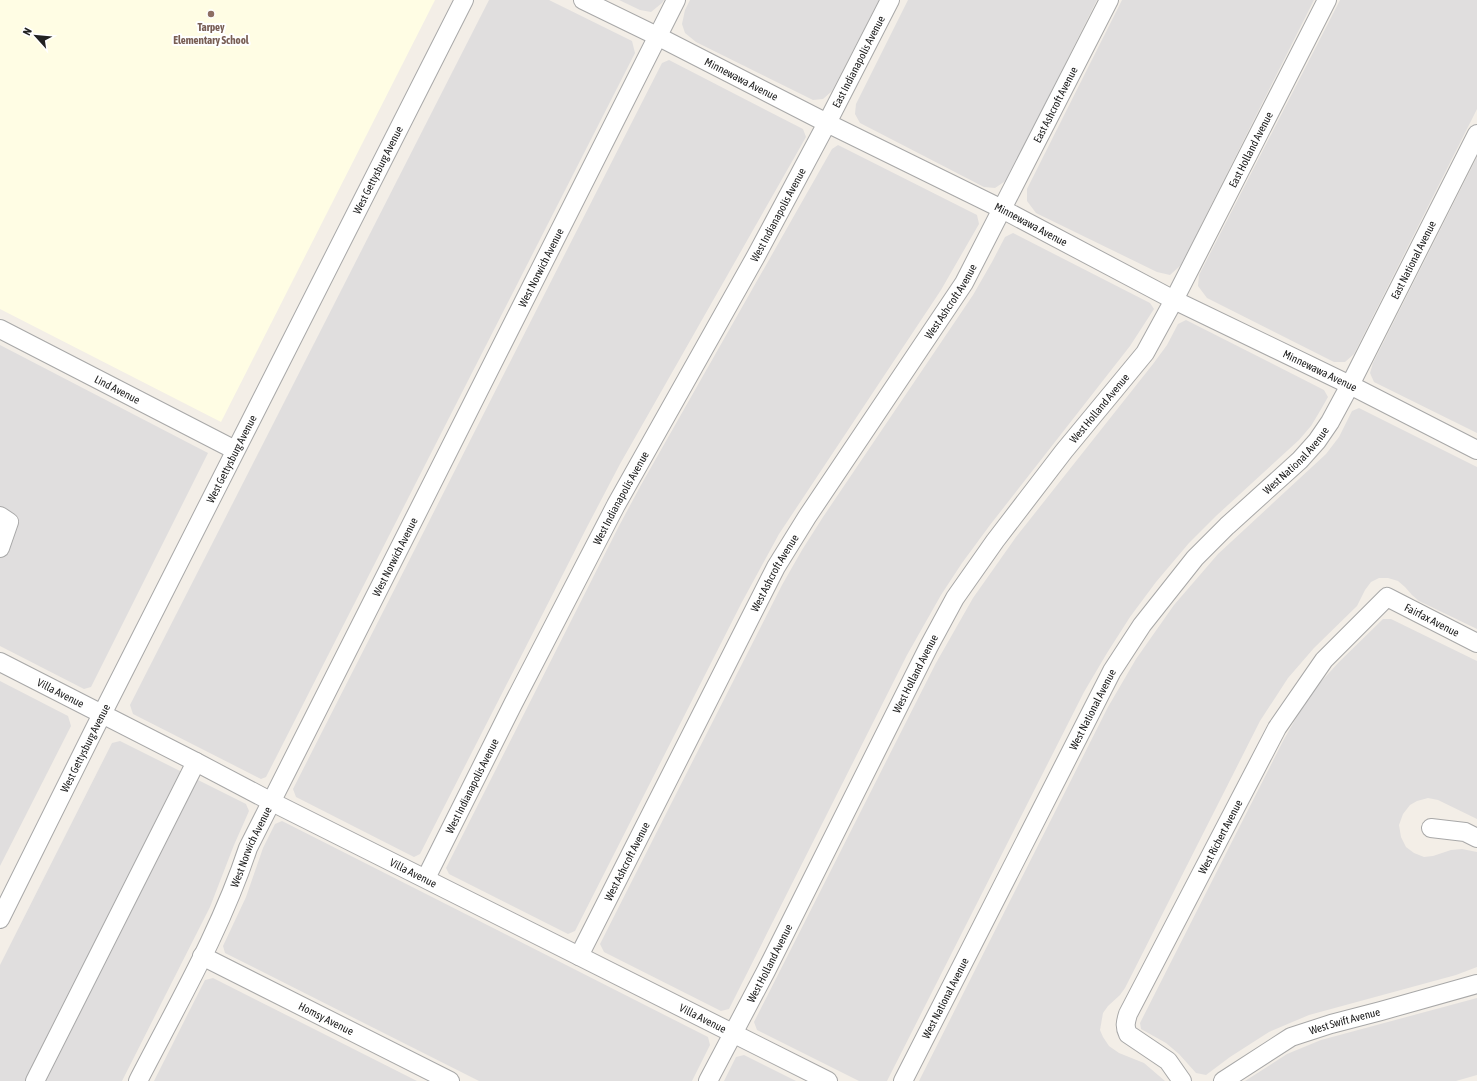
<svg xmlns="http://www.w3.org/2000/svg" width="1477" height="1081" font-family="'Asap Condensed',sans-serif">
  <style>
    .residential { fill: #e0dede }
    .education { fill: #fffde4 }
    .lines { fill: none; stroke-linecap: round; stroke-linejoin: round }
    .minor-casing { stroke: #a8a8a8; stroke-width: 20 }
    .minor { stroke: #fff; stroke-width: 18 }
    .education-dot { fill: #8d6e63; stroke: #fff; stroke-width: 1.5 }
    .labels { text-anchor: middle; stroke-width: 4; stroke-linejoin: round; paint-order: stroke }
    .education-label { font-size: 11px; font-weight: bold; fill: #785e54; stroke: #fff }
    .street-label { font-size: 11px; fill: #212121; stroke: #fff }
  </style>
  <rect width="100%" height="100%" fill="#f3eee7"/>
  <g class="residential">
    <polygon points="489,0 549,0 632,41 635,53 266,777 261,779 133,714 130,705"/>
    <polygon points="619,0 664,0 662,3 651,12 640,10"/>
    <polygon points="690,0 879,0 832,91 823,99 813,100 696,42 685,33 682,24 685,10"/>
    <polygon points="908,0 1097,0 1007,180 995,188 984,187 860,123 855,114 856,104"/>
    <polygon points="1122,0 1314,0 1181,265 1170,275 1157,272 1036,213 1027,201 1027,189"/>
    <polygon points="1340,0 1477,0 1477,109 1354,354 1345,362 1334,362 1207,298 1198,286 1199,275"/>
    <polygon points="669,60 803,129 806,137 620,464 587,527 420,854 414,857 296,797 293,789 662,63"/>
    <polygon points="838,145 977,215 979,224 941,290 779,534 742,602 575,931 568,934 449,874 446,868 619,526 641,485 832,149"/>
    <polygon points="1477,157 1477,433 1374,382 1370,373 1373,363"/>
    <polygon points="1013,233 1150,303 1154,309 1130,346 990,525 962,563 941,595 907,655 729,1009 721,1011 604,952 600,944 782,585 802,550 823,517 973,295 992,262 1005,237"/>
    <polygon points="1186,320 1324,390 1328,397 1320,411 1311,426 1299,440 1216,516 1189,543 1156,582 1130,617 1107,653 1084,692 887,1081 859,1081 757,1030 754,1022 936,663 973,598 1016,537 1153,364 1167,345 1178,324"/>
    <polygon points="0,345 208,453 91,687 84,689 0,646"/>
    <polygon points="1359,408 1477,467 1477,629 1419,601 1412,595 1405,587 1398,581 1388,578 1379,578 1371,582 1365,590 1357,606 1314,648 1288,678 1260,721 1125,988 1120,995 1108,1006 1103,1013 1100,1030 1103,1037 1109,1046 1119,1053 1144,1063 1165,1081 919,1081 1108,707 1136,659 1174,605 1218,554 1326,454 1339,437 1352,411"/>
    <polygon points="1383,619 1391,619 1477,661 1477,819 1438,800 1428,798 1417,801 1410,805 1403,814 1399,825 1401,837 1406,847 1414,853 1424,857 1433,856 1451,850 1462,849 1477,852 1477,967 1456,975 1309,1015 1269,1032 1230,1057 1206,1075 1196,1073 1179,1054 1166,1043 1141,1029 1140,1023 1283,741 1299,713 1316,687 1339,662"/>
    <polygon points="0,681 68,716 71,726 0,866"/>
    <polygon points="120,741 246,804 249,811 234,845 210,907 122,1081 0,1081 0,965 112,743"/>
    <polygon points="282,821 708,1037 710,1045 692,1081 479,1081 225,953 223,946 246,897 263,848 275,824"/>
    <polygon points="213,978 417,1081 154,1081 205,980"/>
    <polygon points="1477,998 1477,1075 1456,1081 1245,1081 1287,1054 1321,1040"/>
    <polygon points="744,1055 796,1081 724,1081 736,1057"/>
  </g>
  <polygon class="education" points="0,0 435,0 221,422 0,309"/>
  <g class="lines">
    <defs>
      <g id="minor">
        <path id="s1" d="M583,0L657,36L827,123L1002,209L1174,300L1350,385L1477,450"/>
        <path id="s2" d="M0,329L235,450"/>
        <polyline points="0,516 9,522 0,548"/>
        <path id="s3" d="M0,662L196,762L272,802L828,1081"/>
        <polyline points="1431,828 1465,832 1477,838"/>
        <path id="s4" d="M426,878L513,704L616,505L756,256L827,123L890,0"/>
        <path id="s5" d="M0,919L94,730L464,0"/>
        <path id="s6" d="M202,956L450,1081"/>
        <path id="s7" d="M579,956L776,567L807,517L964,283L1109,0"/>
        <polyline points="35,1081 196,762"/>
        <path id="s8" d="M138,1081C177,1005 221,930 248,848L676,0"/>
        <path id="s9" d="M708,1081L766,971L929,646L955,598L995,541L1064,451L1145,353L1174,300L1327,0"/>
        <path id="s10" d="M903,1081L1112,671L1142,625L1195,558L1227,526L1300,460L1317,441L1330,422L1350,385L1477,134"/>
        <path id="s11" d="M1182,1081L1168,1061L1128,1034C1124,1026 1126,1021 1128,1014L1277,728L1324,660L1387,597L1477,643"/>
        <path id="s12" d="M1223,1081L1291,1037L1331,1024L1381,1011L1477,984"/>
      </g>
    </defs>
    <use href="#minor" class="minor-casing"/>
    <use href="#minor" class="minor"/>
  </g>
  <circle class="education-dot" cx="211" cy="14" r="4"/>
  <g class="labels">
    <g class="education-label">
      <text x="211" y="31">Tarpey<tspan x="211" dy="13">Elementary School</tspan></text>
    </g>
    <g class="street-label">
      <text dy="4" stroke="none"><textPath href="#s4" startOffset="924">East Indianapolis Avenue</textPath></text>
      <text dy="4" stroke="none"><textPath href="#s1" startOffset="177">Minnewawa Avenue</textPath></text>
      <text dy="4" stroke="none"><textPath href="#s7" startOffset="977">East Ashcroft Avenue</textPath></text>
      <text dy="4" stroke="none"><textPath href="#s9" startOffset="1082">East Holland Avenue</textPath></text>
      <text dy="4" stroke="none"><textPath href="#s5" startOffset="839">West Gettysburg Avenue</textPath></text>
      <text dy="4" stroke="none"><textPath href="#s4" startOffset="751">West Indianapolis Avenue</textPath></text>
      <text dy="4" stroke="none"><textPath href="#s1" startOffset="501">Minnewawa Avenue</textPath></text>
      <text dy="4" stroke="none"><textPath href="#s10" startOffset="975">East National Avenue</textPath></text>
      <text dy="4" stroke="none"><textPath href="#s8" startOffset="908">West Norwich Avenue</textPath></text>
      <text dy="4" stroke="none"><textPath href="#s7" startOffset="754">West Ashcroft Avenue</textPath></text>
      <text dy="4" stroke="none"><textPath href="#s1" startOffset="825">Minnewawa Avenue</textPath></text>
      <text dy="4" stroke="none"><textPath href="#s2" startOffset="132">Lind Avenue</textPath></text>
      <text dy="4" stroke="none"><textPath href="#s9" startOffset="781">West Holland Avenue</textPath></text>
      <text dy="4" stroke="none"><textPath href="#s5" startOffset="515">West Gettysburg Avenue</textPath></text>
      <text dy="4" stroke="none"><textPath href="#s10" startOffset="741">West National Avenue</textPath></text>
      <text dy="4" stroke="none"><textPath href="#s4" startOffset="427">West Indianapolis Avenue</textPath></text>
      <text dy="4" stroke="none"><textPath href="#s8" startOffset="584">West Norwich Avenue</textPath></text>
      <text dy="4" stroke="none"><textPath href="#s7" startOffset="430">West Ashcroft Avenue</textPath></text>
      <text dy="4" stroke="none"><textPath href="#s11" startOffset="638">Fairfax Avenue</textPath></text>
      <text dy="4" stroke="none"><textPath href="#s9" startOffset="457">West Holland Avenue</textPath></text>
      <text dy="4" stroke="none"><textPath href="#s3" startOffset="68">Villa Avenue</textPath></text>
      <text dy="4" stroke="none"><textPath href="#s10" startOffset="417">West National Avenue</textPath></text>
      <text dy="4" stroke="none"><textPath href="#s5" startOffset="191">West Gettysburg Avenue</textPath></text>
      <text dy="4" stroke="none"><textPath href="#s4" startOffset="103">West Indianapolis Avenue</textPath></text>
      <text dy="4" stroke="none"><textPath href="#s11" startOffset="293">West Richert Avenue</textPath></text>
      <text dy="4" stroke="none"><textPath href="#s8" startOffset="260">West Norwich Avenue</textPath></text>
      <text dy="4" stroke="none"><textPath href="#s7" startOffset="106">West Ashcroft Avenue</textPath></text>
      <text dy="4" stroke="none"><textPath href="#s3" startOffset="464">Villa Avenue</textPath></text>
      <text dy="4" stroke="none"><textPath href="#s9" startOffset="133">West Holland Avenue</textPath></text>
      <text dy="4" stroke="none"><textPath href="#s10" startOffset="93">West National Avenue</textPath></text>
      <text dy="4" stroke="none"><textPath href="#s3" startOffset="788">Villa Avenue</textPath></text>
      <text dy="4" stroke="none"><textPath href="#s6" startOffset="139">Homsy Avenue</textPath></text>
      <text dy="4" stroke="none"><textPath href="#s12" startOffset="137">West Swift Avenue</textPath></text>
    </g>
  </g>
  <g transform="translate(36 36) rotate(297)" stroke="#ffffff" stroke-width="3" paint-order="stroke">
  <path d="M0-3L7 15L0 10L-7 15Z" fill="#212121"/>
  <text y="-6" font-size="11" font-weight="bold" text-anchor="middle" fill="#212121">N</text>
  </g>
</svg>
